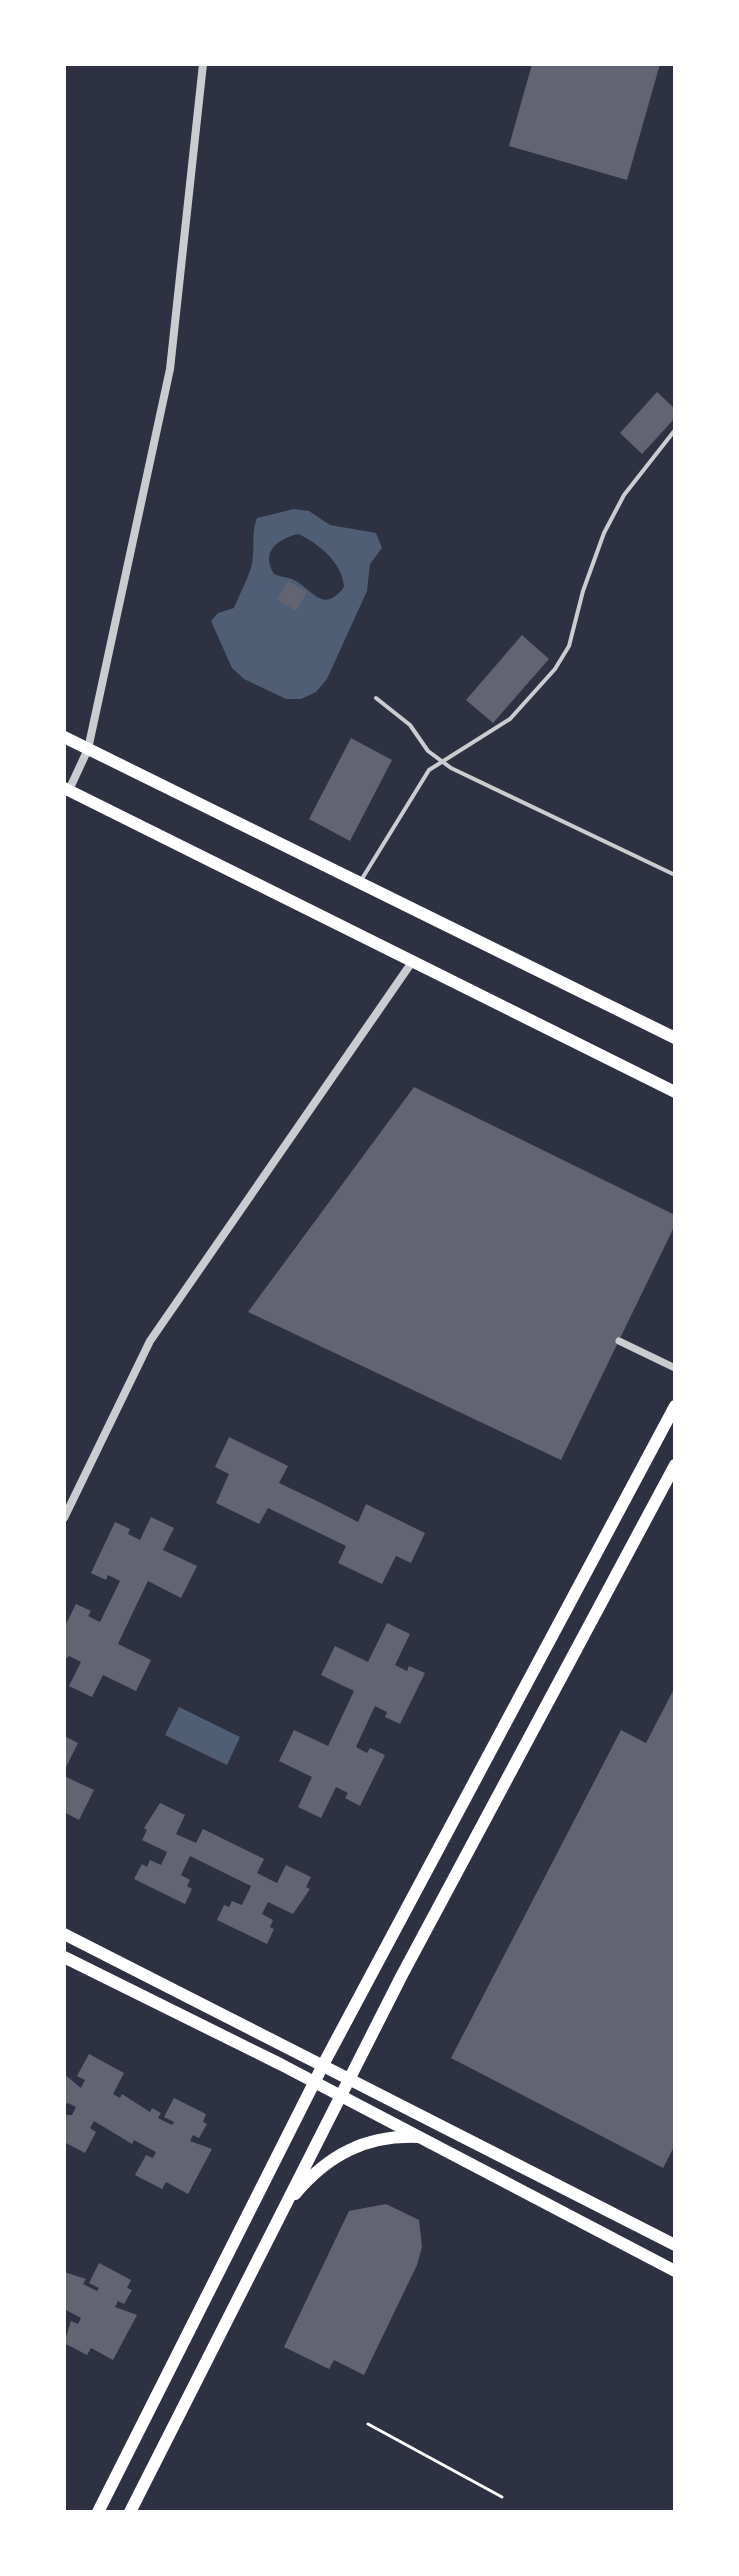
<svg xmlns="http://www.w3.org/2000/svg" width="739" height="2576" font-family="Mulish,sans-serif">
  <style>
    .water { fill: #4f5d75; fill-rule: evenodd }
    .building { fill: #626471 }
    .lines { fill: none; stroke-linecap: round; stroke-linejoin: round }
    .path { stroke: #fff; stroke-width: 3 }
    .service { stroke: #caccd0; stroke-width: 4 }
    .pedestrian { stroke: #caccd0; stroke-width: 7 }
    .minor { stroke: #caccd0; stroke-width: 8 }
    .secondary { stroke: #fff; stroke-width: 12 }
  </style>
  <rect width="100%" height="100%" fill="#2d3142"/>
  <g class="water">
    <path d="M294,509L309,511L330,525L376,533L382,548L370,564L367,591L327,679L316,692L301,699H286L244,679L232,668L211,621L218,613L234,608C239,595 249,577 252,564C255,548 251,533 257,518ZM298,534C319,543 343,564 344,587C323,615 312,589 294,580C288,577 280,577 274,574C260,552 278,539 298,534Z"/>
    <polygon points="179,1707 240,1737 227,1765 165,1735"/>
  </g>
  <g class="building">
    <polygon points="532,64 660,64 627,180 509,146"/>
    <polygon points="657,392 675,409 675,418 642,454 620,433"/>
    <polygon points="288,581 307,592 296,611 277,599"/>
    <polygon points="522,635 549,659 493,723 466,700"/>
    <polygon points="351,738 392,760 350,841 309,819"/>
    <polygon points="414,1087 675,1215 675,1225 561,1460 248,1312"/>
    <polygon points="229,1437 288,1466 279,1483 319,1502 358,1522 366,1504 425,1533 411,1563 396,1556 382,1584 338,1563 346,1546 268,1508 259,1524 216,1503 229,1474 215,1467"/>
    <polygon points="151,1517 174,1528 163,1550 197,1566 181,1598 148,1581 133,1612 118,1644 151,1660 136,1691 103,1675 92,1697 69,1686 81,1662 69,1656 64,1660 64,1628 76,1604 91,1611 88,1616 100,1622 120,1581 108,1575 106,1580 91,1573 115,1522 130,1529 128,1534 140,1540"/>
    <polygon points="387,1623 410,1634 395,1665 407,1671 409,1666 425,1673 400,1724 385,1717 387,1712 375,1706 356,1747 367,1753 370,1748 385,1755 360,1806 345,1798 348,1793 336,1787 321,1818 298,1807 312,1777 279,1761 294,1730 328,1746 354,1691 321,1675 335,1646 368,1662"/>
    <polygon points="675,1687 675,2145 663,2168 451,2058 621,1730 646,1743"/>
    <polygon points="64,1736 78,1743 64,1771"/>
    <polygon points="64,1776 94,1790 79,1820 64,1812"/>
    <polygon points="160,1803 185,1815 176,1834 196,1843 203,1829 264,1859 257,1873 277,1883 286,1865 311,1877 306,1887 310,1889 293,1914 268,1902 262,1914 273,1920 270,1927 274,1929 267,1944 217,1920 224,1905 229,1907 232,1901 242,1905 251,1886 190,1856 181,1875 190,1880 187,1886 192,1889 185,1904 134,1879 142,1864 147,1867 150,1860 161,1865 167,1852 142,1840 147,1830 144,1828"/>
    <polygon points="89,2054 124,2073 113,2094 120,2098 122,2094 150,2112 152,2108 161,2113 158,2118 172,2125 174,2122 164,2117 174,2098 206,2114 203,2122 207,2124 199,2138 193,2135 190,2141 212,2149 188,2194 166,2182 162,2189 135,2175 146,2155 153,2158 156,2152 134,2140 132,2144 94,2121 90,2128 96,2132 85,2153 64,2142 64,2115 72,2115 76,2107 68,2103 64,2105 64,2074 81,2088 85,2080 77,2076"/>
    <polygon points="386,2204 419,2220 422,2247 417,2265 364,2375 334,2360 329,2369 284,2347 349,2211"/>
    <polygon points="99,2263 131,2280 127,2288 132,2290 124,2304 118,2301 115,2307 137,2315 113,2360 91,2348 87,2355 64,2343 71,2321 78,2324 81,2318 64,2309 64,2272 86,2279 83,2284 97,2291 99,2288 89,2283"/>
  </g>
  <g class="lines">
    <polyline class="path" points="368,2424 502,2497"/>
    <g class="service">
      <polyline points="376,698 410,725 428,751 451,768 675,875"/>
      <polyline points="360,882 429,770 510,719 555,669 569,646 583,591 604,533 624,495 675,430"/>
    </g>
    <polyline class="pedestrian" points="619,1341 675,1368"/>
    <g class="minor">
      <polyline points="69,790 88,749 170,369 203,64"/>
      <polyline points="64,1518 150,1341 412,962"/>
    </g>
    <g class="secondary">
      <polyline points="64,737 675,1038"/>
      <polyline points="64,788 675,1092"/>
      <polyline points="64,1934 675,2245"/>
      <polyline points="64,1957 280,2064 675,2271"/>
      <path d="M295,2194C328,2155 366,2135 417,2137"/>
      <polyline points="98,2512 324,2063 675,1406"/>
      <polyline points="130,2512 402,1975 675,1465"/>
    </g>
  </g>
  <rect width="739" height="2576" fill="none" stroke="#ffffff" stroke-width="132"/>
</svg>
